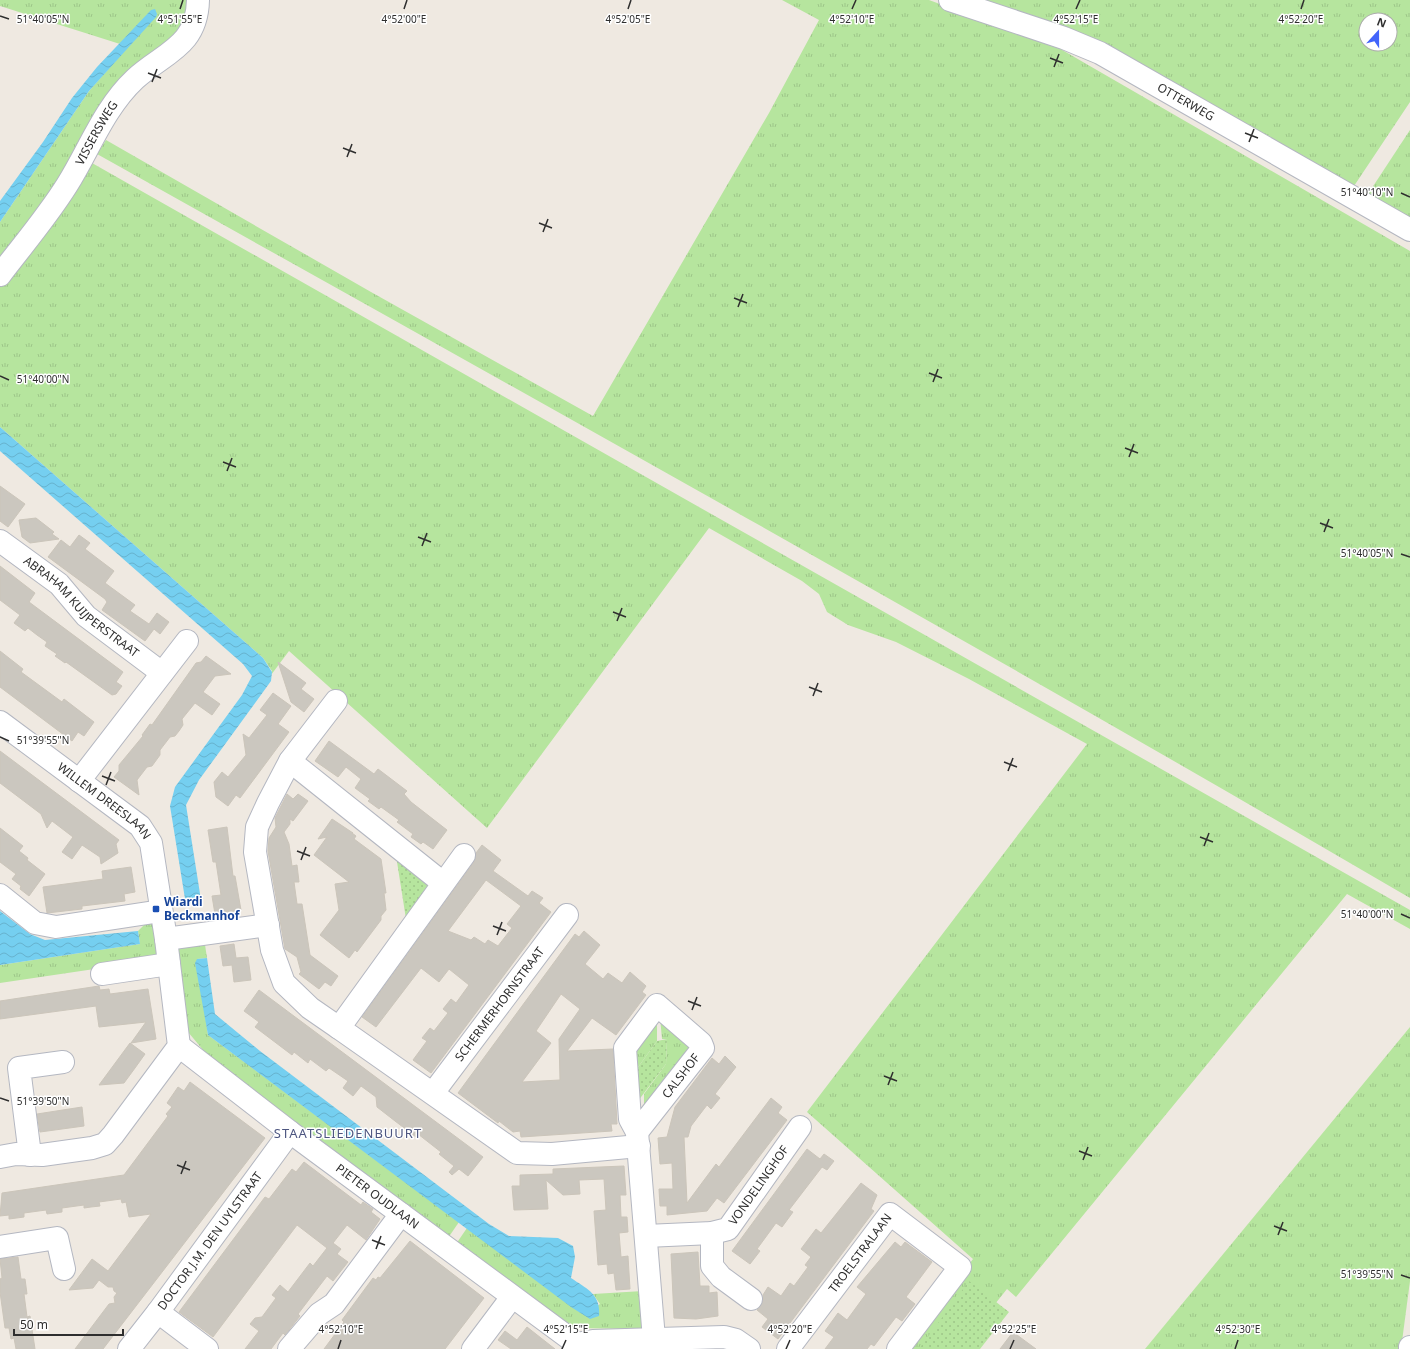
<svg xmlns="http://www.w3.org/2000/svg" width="1410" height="1349" font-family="'Noto Sans',sans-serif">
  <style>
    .grass { fill: url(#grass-tufts); fill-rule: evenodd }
    .park { fill: url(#park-dots) }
    .water { fill: url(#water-waves) }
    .building { fill: #cbc7bf; stroke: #cbc5ba; fill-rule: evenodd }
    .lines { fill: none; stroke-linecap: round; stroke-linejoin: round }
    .minor-casing { stroke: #b4b7c1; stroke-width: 24 }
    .minor { stroke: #fff; stroke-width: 22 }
    .ticks { fill: none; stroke: #2e2e2e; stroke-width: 1.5 }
    .transit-dot { fill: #1a4fb4; stroke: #fff; stroke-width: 1.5 }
    .labels { text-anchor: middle; stroke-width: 3; stroke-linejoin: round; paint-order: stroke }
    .street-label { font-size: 12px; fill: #2e2e2e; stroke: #fff }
    .transit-label { font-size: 12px; font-weight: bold; fill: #164399; stroke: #fff; text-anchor: start }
    .neighbourhood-label { font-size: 13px; letter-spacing: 1px; fill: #4d5680; stroke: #fff }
    .ticks-label { font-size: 10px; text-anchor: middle; fill: #2e2e2e; stroke: #fff; stroke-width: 3; stroke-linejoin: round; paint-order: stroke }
  </style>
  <defs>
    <pattern id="grass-tufts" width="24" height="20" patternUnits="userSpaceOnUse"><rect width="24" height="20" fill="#b6e59e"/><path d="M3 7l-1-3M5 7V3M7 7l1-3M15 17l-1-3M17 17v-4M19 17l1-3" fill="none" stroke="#9dc588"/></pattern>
    <pattern id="park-dots" width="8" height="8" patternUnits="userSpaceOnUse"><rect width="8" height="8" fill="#b6e59e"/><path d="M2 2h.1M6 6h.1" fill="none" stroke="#9dc588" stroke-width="1.8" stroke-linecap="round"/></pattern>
    <pattern id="water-waves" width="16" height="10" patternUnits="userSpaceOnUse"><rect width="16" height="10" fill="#75cff0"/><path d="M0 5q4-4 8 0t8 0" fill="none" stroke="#66b2ce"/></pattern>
  </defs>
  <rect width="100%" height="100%" fill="#efe9e1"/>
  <g class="grass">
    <polygon points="0,0 191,0 175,42 0,270 0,222 89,91 157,14 135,28 120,44 0,6"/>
    <path d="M782,0H929L1057,47L1410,251V898C976,644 536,400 97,154L106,140L371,292L593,416L769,113L819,20Z"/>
    <path d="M984,0H1410V102L1352,189ZM1366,20H1390V44H1366Z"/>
    <polygon points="1410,130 1410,223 1366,197"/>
    <polygon points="92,163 1410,910 1410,929 1347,894 1016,1297 1007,1289 959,1349 906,1349 973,1259 807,1112 1087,744 969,679 896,642 848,625 827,612 819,594 802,581 709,528 487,828 289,651 271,675 272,671 263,658 0,427 0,286"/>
    <polygon points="148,921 154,924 162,959 0,983 0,965 140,944 138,931"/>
    <polygon points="204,938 207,958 197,959 208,1035 459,1222 448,1238 281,1113 209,1057 188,1032 176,942"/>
    <polygon points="657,1015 657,1041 636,1070 636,1050"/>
    <polygon points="660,1017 693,1043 644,1114 644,1094 666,1064 667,1039 662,1039"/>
    <polygon points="1410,1027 1410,1281 1401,1349 1145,1349"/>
    <polygon points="467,1228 584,1315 600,1304 593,1294 643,1291 644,1319 641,1329 574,1328 561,1322 456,1244"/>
  </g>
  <g class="park">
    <polygon points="395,849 434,882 406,919"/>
    <polygon points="667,1039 666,1064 638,1101 636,1070 657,1041"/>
    <polygon points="969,1281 1009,1312 980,1349 919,1349"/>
  </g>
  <g class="water">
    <polygon points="155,9 157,14 156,17 89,91 0,222 0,201 43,142 72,98 97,67 151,10"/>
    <polygon points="0,427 263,658 272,672 271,681 199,780 186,805 201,900 186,905 170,806 175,787 242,695 252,676 243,664 0,451"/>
    <polygon points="0,911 30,934 45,940 138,931 140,944 0,965"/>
    <path d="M207,958L215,1014L260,1051L489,1224L509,1236L558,1238L573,1246L575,1257L571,1278C587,1289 601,1294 599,1316L590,1319L571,1307L208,1035L195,963L197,959Z"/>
  </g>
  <g class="building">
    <polygon points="0,486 25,504 8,527 0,521"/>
    <polygon points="36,518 54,532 52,534 59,539 30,543 22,537 19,520"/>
    <polygon points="79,535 90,543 85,549 114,571 105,583 135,605 130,611 149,624 157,613 169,622 160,634 154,629 145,641 102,610 107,602 105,599 48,557 61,540 70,547"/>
    <polygon points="0,566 35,593 29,602 123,672 116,682 122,686 116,694 112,695 66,662 65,663 55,656 57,654 45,646 47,642 37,635 28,628 25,631 14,623 20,615 0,600"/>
    <polygon points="0,651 23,669 21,672 62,702 64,699 94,722 84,736 78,732 72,741 0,687"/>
    <polygon points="206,656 231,674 215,676 203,692 220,704 212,715 195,703 182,719 183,725 179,731 175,736 170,737 160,750 160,755 152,766 147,767 137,780 139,795 114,777 119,771 119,765 143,736 142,735 150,724 152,725 196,663 201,662"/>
    <polygon points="278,662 306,683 301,689 314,699 304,712 291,702"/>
    <polygon points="273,693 291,706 278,724 289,732 240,798 236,795 228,806 216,797 214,782 222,772 228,777 246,755 243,734 249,738 267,715 260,710"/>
    <polygon points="329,741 374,774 378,769 407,791 404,794 411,802 447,830 433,849 423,842 421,844 411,837 413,834 397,822 399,820 381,807 379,809 368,801 370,799 355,788 361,779 346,767 338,777 315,761"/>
    <polygon points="0,751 119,840 116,844 118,853 101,864 100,857 82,845 72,859 62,852 73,837 52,821 47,828 41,814 0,783"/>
    <polygon points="287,794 293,799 298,794 308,801 293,821 290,819 290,824 284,832 289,844 292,866 297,865 299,882 294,882 297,904 302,904 310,955 338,976 331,986 325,982 319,989 299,974 301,972 297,957 285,949 268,851 269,838 276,827 275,818"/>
    <polygon points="332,819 353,833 352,833 356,836 354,839 381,859 386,893 384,893 386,910 381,916 381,920 357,952 355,950 349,958 320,935 339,910 335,884 349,882 314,855 327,837 318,839"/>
    <polygon points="227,827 233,876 235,876 241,910 215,914 212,896 221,895 216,862 213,862 208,830"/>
    <polygon points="0,828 23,846 19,851 28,858 27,860 45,874 29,896 20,889 21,886 12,879 16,874 0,862"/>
    <path d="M482,845L501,860L493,871L528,896L532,891L543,898L539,903L551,912L431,1073L413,1060L427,1041L422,1038L430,1028L434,1031L448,1013L443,1009L451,999L456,1003L469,985L449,969L439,982L421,968L376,1027L362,1017L474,862L476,853ZM486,880L521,906L507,924L512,928L498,946L488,940L485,944L474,937L471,940L448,931Z"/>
    <polygon points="131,867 135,892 124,894 125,901 82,906 82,909 47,913 43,887 103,879 102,871"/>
    <path d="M584,931L600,945L585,964L603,979L608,973L622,983L630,972L646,986L642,992L646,995L616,1035L592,1018L567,1051L613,1049L617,1124H611L612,1131L521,1137L520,1131L513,1132L499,1121L498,1123L458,1093L575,934L579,937ZM561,994L580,1009L559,1039L560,1080L522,1082L551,1043L536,1031Z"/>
    <polygon points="234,944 236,958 248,957 251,980 234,982 232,965 223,966 220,946"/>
    <polygon points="99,986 100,990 109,989 110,994 148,989 156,1039 131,1043 146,1022 99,1027 96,1006 0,1019 0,1001"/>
    <polygon points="259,990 483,1157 468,1176 459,1169 452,1175 449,1172 454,1166 439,1154 441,1152 418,1134 416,1137 395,1121 377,1107 376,1097 361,1086 353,1096 343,1088 348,1081 329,1068 326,1071 310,1059 308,1063 294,1052 292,1055 255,1027 259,1022 244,1011"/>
    <polygon points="130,1043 145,1054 135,1068 124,1083 99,1085"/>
    <polygon points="725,1056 736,1067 715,1094 720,1098 711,1109 707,1105 691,1126 688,1137 684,1137 687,1203 716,1164 719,1167 771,1098 782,1107 778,1113 787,1120 724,1203 717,1198 707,1211 667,1215 667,1206 660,1206 659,1189 673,1189 672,1163 660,1164 658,1138 667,1137 675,1107 712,1058 719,1064"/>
    <polygon points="190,1082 265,1138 103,1349 75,1349 109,1304 115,1303 114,1297 117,1293 114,1291 113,1287 108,1287 99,1280 93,1288 69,1290 92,1259 108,1271 151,1214 129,1217 126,1202 122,1203 121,1199 99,1202 100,1206 91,1207 84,1208 84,1205 62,1208 62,1212 47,1214 46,1210 24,1213 24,1217 9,1219 9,1215 0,1216 2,1193 124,1175 168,1116 166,1114 172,1107 167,1103 178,1087 184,1091"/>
    <polygon points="82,1107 84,1126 40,1132 37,1114"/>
    <polygon points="807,1149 820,1159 824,1154 834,1161 827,1170 822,1167 789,1210 793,1212 782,1227 776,1223 757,1249 760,1251 750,1264 732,1251"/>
    <polygon points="304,1162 361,1205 363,1202 373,1209 371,1212 380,1219 366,1240 347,1225 333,1243 341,1249 337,1254 348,1262 333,1281 327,1276 298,1314 300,1316 285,1335 283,1333 271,1349 245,1349 259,1331 250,1324 255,1318 262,1317 276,1298 272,1295 280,1285 288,1292 310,1263 313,1266 327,1248 297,1225 213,1337 179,1312 265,1197 269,1199 292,1169 296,1172"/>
    <polygon points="624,1166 626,1195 620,1195 621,1217 627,1217 628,1232 619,1233 621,1257 628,1256 630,1289 616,1290 614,1273 608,1274 607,1264 598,1265 594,1211 606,1210 604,1179 579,1180 580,1194 563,1195 546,1180 548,1209 514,1210 512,1186 520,1186 520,1175 553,1174 553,1169"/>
    <polygon points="861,1183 877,1195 871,1209 874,1211 778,1339 762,1327 768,1319 757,1310 763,1301 763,1295 768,1287 781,1296 790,1283 794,1286 808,1267 805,1265 811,1257 801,1249 816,1229 821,1233"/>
    <polygon points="410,1241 484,1298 445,1349 324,1349 344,1322 342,1320 373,1278 376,1280 378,1277 380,1278"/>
    <polygon points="895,1242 901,1247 905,1242 932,1262 906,1297 915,1304 902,1321 896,1317 874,1346 871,1344 867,1349 825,1349 834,1337 825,1331 838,1313 847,1320 866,1294 857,1287"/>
    <polygon points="698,1252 700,1286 709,1286 709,1293 717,1292 718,1316 696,1319 674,1318 671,1254"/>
    <polygon points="18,1257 21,1279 25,1279 27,1294 24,1294 27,1317 30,1316 35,1349 16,1349 14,1338 11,1339 9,1328 5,1328 0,1292 0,1279 2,1278 0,1259"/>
    <polygon points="527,1327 555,1349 511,1349 498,1340 505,1331 517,1340"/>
    <polygon points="1013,1332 1036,1349 1000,1349"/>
  </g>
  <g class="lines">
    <defs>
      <g id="minor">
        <path id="s1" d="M950,0L1064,38L1100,53L1410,230"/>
        <path id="s2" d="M0,275C22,246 47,217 67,185C89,150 104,108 135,79C163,53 197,47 198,0"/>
        <path id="s3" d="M0,541L59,584L86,616L162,673"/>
        <polyline points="336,701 290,761 268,803 257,827 255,852 272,950 284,983 310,1008 339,1028 464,855"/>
        <path id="s4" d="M0,722L140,826L151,843L166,939L179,1046L113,1135L105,1144L92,1148L42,1155L16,1154L0,1157"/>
        <polyline points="290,761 443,883"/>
        <polyline points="79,781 187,641"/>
        <polyline points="0,895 35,923 56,927 161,911"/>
        <polyline points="166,939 268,925"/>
        <polyline points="102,974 169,964"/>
        <polygon points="657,1005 701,1043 703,1048 637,1132 630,1119 625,1048"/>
        <polyline points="339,1028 517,1153 552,1154 639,1146"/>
        <path id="s5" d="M179,1046L290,1132L577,1344"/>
        <path id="s6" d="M433,1093L567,915"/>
        <polyline points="637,1132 654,1339"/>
        <polyline points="30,1155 19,1068 63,1062"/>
        <polyline points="712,1233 712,1266 721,1277 751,1299"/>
        <path id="s7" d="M646,1236L712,1233L728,1229L800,1127"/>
        <polyline points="0,1247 57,1238 64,1269"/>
        <polyline points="158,1312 207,1349"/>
        <path id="s8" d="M129,1349L158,1312L290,1132"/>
        <polyline points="289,1349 319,1314 334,1304 401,1214"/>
        <polyline points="473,1349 512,1297"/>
        <polyline points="573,1349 577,1344 593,1341 724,1337 736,1340 749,1349"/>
        <path id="s9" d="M788,1349L890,1214L960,1267L898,1349"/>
        <polyline points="1410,1349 1410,1347"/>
      </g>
    </defs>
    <use href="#minor" class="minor-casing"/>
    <use href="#minor" class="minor"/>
  </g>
  <path class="ticks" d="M180,9L183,0M404,9L407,0M628,9L631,0M852,9L856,0M1076,9L1080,0M1301,9L1304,0M0,16L9,19M1050,58L1063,63M1054,67L1059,54M148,73L161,78M152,82L157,69M1245,133L1258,138M1249,142L1254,129M343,148L356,153M347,157L352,144M1401,193L1410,197M539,223L552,228M543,232L548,219M734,298L747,303M738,307L743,294M929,373L942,378M0,376L9,380M933,382L938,369M1125,448L1138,453M1129,457L1134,444M223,462L236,467M227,471L232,458M1320,523L1333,528M1324,532L1329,519M418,537L431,542M422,546L427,533M1401,554L1410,557M613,612L626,617M617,621L622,608M809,687L822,692M813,696L818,683M0,737L9,741M1004,762L1017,767M1008,771L1013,758M102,776L115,781M106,785L111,772M1200,837L1213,842M1204,846L1209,833M297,851L310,856M301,860L306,847M1401,914L1410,918M493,926L506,931M497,935L502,922M688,1001L701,1006M692,1010L697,997M884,1076L897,1081M888,1085L893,1072M0,1098L9,1101M1079,1151L1092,1156M1083,1160L1088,1147M177,1165L190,1170M181,1174L186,1161M1274,1226L1287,1231M1278,1235L1283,1222M372,1240L385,1245M376,1249L381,1236M1401,1275L1410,1278M338,1349L341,1340M562,1349L566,1340M786,1349L790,1340M1010,1349L1014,1340M1235,1349L1238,1340"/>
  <rect class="transit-dot" x="152" y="905" width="8" height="8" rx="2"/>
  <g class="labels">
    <g class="street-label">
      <text dy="4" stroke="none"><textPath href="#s1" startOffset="258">OTTERWEG</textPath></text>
      <text dy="4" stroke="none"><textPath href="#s2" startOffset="172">VISSERSWEG</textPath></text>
      <text dy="4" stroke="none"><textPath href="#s3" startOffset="105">ABRAHAM KUIJPERSTRAAT</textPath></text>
      <text dy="4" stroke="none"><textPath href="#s4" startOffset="131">WILLEM DREESLAAN</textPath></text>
      <text dy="4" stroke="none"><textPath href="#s6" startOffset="111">SCHERMERHORNSTRAAT</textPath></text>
      <text transform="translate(681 1076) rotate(-52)" y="4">CALSHOF</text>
      <text dy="4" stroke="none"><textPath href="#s7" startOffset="136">VONDELINGHOF</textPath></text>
      <text dy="4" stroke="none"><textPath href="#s5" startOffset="249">PIETER OUDLAAN</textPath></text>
      <text dy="4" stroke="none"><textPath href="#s8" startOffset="135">DOCTOR J.M. DEN UYLSTRAAT</textPath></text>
      <text dy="4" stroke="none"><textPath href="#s9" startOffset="120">TROELSTRALAAN</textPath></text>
    </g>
    <g class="transit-label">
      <text x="164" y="906">Wiardi<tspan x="164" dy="14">Beckmanhof</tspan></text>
    </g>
    <g class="neighbourhood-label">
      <text x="348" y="1138">STAATSLIEDENBUURT</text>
    </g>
  </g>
  <g class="ticks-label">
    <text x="180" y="23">4°51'55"E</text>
    <text x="404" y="23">4°52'00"E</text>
    <text x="628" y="23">4°52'05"E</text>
    <text x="852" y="23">4°52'10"E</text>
    <text x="1076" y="23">4°52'15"E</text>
    <text x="1301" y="23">4°52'20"E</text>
    <text x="43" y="23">51°40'05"N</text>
    <text x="1367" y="196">51°40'10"N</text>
    <text x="43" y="383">51°40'00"N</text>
    <text x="1367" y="557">51°40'05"N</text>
    <text x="43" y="744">51°39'55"N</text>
    <text x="1367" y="918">51°40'00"N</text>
    <text x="43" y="1105">51°39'50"N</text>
    <text x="1367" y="1278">51°39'55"N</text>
    <text x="341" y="1333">4°52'10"E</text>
    <text x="566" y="1333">4°52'15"E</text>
    <text x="790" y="1333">4°52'20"E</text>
    <text x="1014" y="1333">4°52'25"E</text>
    <text x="1238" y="1333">4°52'30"E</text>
  </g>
  <g transform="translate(1378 32) rotate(21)"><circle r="19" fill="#ffffff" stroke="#ababab"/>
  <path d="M0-3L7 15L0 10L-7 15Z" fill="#4264fb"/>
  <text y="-6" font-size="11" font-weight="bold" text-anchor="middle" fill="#2e2e2e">N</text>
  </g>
  <path d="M14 1329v6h109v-6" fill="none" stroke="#2e2e2e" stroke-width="2"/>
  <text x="20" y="1329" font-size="12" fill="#2e2e2e" stroke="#ffffff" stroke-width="3" paint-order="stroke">50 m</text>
</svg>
